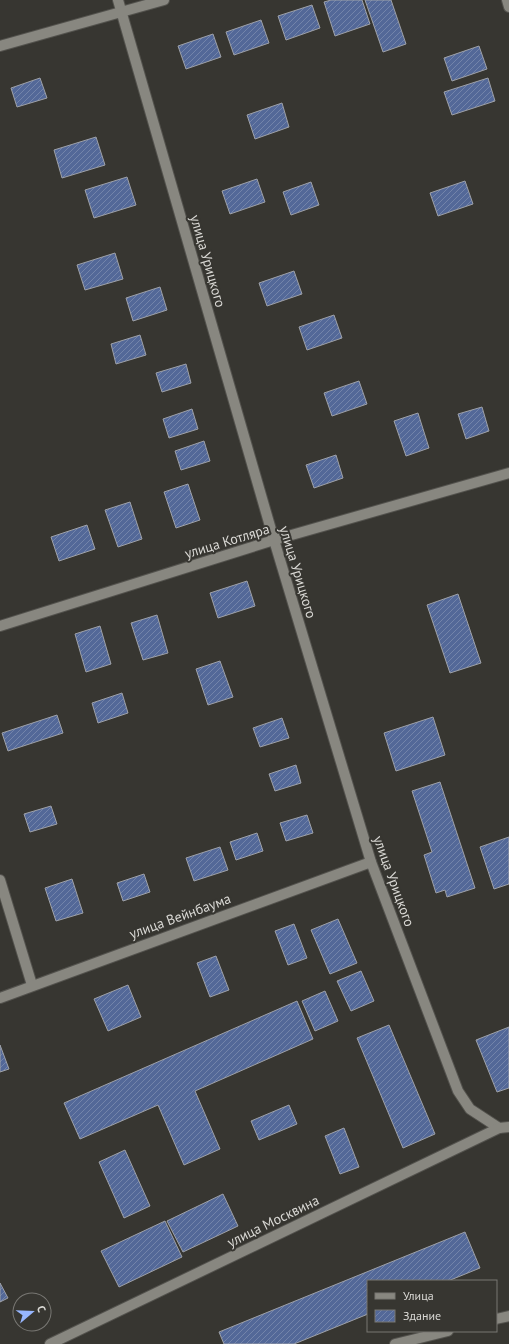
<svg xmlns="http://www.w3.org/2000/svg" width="509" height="1344" font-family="'PT Sans',sans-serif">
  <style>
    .building { fill: url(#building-hatch); stroke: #9ea1a8 }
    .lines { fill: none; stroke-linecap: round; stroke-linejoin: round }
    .minor-casing { stroke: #53524d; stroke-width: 12 }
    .minor { stroke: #888780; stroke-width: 10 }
    .labels { text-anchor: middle; stroke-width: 4; stroke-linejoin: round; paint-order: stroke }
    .street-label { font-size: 14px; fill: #dad9d5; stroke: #373631 }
  </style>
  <defs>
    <pattern id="building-hatch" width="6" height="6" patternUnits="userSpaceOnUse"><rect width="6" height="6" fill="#536898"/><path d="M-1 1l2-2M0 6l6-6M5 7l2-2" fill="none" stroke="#7384aa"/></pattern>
  </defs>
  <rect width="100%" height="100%" fill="#373631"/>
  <g class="building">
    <polygon points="331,0 362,0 370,24 335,36 324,2"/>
    <polygon points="365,0 391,0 406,44 383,52"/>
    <polygon points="312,5 320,28 286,40 278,16"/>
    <polygon points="261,20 269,43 234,55 226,32"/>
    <polygon points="213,34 221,57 186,69 178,46"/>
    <polygon points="479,46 487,69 452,81 444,58"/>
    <polygon points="40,78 47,98 17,107 11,88"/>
    <polygon points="488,78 495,101 452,115 444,92"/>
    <polygon points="282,103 289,127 255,139 247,115"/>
    <polygon points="96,137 105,165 62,178 54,150"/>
    <polygon points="127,177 136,205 94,218 85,190"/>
    <polygon points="257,179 265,202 230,214 222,191"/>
    <polygon points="465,181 473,204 438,216 430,193"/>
    <polygon points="311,182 319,205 291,215 283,192"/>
    <polygon points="115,253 123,279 85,290 77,265"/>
    <polygon points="294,271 302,294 267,306 259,283"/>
    <polygon points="160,287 167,310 133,321 126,298"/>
    <polygon points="334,315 342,338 307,350 299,327"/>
    <polygon points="140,335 146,355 116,364 111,344"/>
    <polygon points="186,364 191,383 162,392 156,373"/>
    <polygon points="359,381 367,404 332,416 324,393"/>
    <polygon points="482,407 489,431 466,439 458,414"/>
    <polygon points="192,409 198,429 169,438 163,419"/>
    <polygon points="418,413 429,448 406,456 394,421"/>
    <polygon points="204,441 210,461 181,470 175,451"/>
    <polygon points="336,455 343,478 314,488 306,465"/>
    <polygon points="188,484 200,520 176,528 164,492"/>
    <polygon points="130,502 142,539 118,547 105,510"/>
    <polygon points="87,525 95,549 59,561 51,537"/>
    <polygon points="247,581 255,606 218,618 210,593"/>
    <polygon points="458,594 481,663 450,673 427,605"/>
    <polygon points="157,615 168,653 143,660 131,623"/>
    <polygon points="100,626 111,664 86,672 75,634"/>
    <polygon points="220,661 233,697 208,705 196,669"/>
    <polygon points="122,693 128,713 98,723 92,703"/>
    <polygon points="57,715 63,733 8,751 2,733"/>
    <polygon points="433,717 445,755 396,771 384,733"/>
    <polygon points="282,718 289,738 260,747 253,728"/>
    <polygon points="296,765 301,783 275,791 269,774"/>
    <polygon points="440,782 475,888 447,897 445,890 436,893 424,855 432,852 412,791"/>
    <polygon points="51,806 57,824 30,832 24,814"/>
    <polygon points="307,815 313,833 286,841 280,823"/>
    <polygon points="257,833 263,851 236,860 230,842"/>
    <polygon points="509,837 509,884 494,889 480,847"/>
    <polygon points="220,847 228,870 194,881 186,858"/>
    <polygon points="144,874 150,892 123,901 117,883"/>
    <polygon points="72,879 83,913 56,921 45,888"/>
    <polygon points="338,919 357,963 330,974 311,930"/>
    <polygon points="294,924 307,958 288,965 275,931"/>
    <polygon points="216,956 229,990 210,997 197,963"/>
    <polygon points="361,971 374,1001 351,1011 337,981"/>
    <polygon points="128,985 141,1017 108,1031 94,999"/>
    <polygon points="325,991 338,1021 315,1031 302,1001"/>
    <polygon points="297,1001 313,1039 195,1091 220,1149 184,1165 158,1105 80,1139 64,1103"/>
    <polygon points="389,1025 435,1134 403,1148 357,1038"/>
    <polygon points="509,1027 509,1088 497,1092 476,1040"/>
    <polygon points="0,1045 9,1069 0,1072"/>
    <polygon points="289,1105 297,1124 259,1140 251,1121"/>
    <polygon points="344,1128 359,1167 340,1174 325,1136"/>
    <polygon points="125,1150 150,1206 124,1218 99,1162"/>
    <polygon points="223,1194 238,1226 183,1252 167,1221"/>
    <polygon points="165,1221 182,1257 119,1287 101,1251"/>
    <polygon points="465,1232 480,1268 448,1281 368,1281 368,1314 294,1344 224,1344 219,1332"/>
    <polygon points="0,1283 8,1298 0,1302"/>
  </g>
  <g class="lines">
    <defs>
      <g id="minor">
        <polyline points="118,0 274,540 371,862 458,1091 470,1109 499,1128"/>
        <polyline points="507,0 509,7"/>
        <polyline points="0,46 164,0"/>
        <polyline points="0,626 274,540 509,473"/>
        <polyline points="0,880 32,985"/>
        <polyline points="0,998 371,862"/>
        <polyline points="496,1319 509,1316"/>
        <polyline points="50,1344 499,1128 509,1127"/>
        <polyline points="395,1344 448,1331"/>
      </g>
    </defs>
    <use href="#minor" class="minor-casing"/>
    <use href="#minor" class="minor"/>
  </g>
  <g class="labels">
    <g class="street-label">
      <text transform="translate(208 261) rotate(74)" y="5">улица Урицкого</text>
      <text transform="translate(227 541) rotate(-17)" y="5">улица Котляра</text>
      <text transform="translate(298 572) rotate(73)" y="5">улица Урицкого</text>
      <text transform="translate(394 881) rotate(70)" y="5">улица Урицкого</text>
      <text transform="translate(180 916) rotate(-20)" y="5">улица Вейнбаума</text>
      <text transform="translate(273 1221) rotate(-26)" y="5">улица Москвина</text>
    </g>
  </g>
  <rect x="367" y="1280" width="130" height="52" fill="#373631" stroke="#787773"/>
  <rect x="375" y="1293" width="20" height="6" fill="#888780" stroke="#787773"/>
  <text x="403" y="1300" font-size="12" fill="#dad9d5">Улица</text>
  <rect x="375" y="1310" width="20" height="12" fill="url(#building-hatch)" stroke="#787773"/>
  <text x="403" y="1320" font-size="12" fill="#dad9d5">Здание</text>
  <g transform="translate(32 1312) rotate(71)"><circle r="19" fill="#373631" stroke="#787773"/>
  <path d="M0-3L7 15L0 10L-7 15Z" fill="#97b6fd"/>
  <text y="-6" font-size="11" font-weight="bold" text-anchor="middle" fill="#dad9d5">С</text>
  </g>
</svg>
